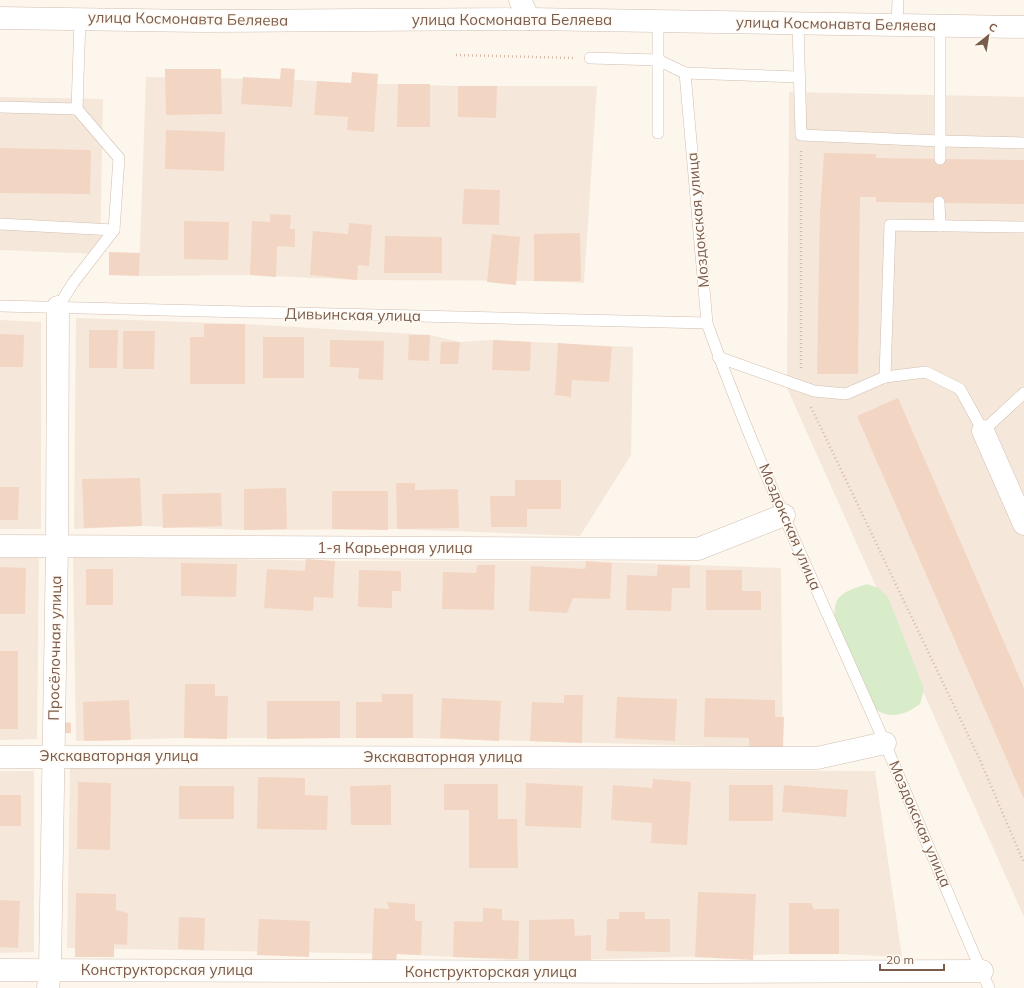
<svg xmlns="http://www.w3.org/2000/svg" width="1024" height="988" font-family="Mulish,sans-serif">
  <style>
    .residential { fill: #f5e8da }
    .green { fill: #d8ecc9 }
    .building { fill: #f3d5c3 }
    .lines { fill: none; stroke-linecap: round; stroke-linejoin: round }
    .service-casing { stroke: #d1beb0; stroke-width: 12 }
    .minor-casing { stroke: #d1beb0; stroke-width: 23 }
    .tertiary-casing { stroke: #d1beb0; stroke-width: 23 }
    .path { stroke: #d9b8a5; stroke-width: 2.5; stroke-dasharray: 1 3; stroke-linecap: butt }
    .service { stroke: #fff; stroke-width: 11 }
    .minor { stroke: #fff; stroke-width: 22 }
    .tertiary { stroke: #fff; stroke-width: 22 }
    .labels { text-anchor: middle; stroke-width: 3; stroke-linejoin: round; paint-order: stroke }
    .street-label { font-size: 15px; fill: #7a5c4d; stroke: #fffaf3 }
  </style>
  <rect width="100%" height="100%" fill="#fdf6ec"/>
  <g class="residential">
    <polygon points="146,77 280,79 351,83 458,86 597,86 584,283 534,281 357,280 250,275 139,276"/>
    <polygon points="789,92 1024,97 1024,917 787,388"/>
    <polygon points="0,97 103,99 100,254 0,250"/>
    <polygon points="76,318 245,324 430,335 460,342 493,340 633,347 631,455 580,536 397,529 244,530 142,526 74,529"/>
    <polygon points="0,320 41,322 41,529 0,529"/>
    <polygon points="73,556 335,561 586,561 781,568 783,748 413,738 184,738 76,741"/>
    <polygon points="0,558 39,558 37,739 0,740"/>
    <polygon points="70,767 875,771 902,957 839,954 789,954 529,961 397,954 67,948"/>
    <polygon points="0,771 34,771 34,952 0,953"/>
  </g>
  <path class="green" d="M867,584L878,588L888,597L924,689L920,704C904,716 889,720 872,707L835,621C832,594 844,592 867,584Z"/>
  <g class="building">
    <polygon points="281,68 295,69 292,107 241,104 243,77 280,79"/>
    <polygon points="165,69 221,69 222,114 166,115"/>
    <polygon points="352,72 378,74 374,132 347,130 348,117 314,115 317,81 351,83"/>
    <polygon points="398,84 430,84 430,127 397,127"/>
    <polygon points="458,86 497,86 496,118 458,117"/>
    <polygon points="166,130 225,132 224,171 165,169"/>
    <polygon points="0,148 91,150 90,194 0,193"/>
    <polygon points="824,153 876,154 876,158 1024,160 1024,204 876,202 876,197 860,197 858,374 817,374 820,213"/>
    <polygon points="464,189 500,190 499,225 462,224"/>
    <polygon points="270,214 291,215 290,229 295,229 295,247 277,246 276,277 250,275 252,221 270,222"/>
    <polygon points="184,221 229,222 228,260 184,259"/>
    <polygon points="349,223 372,225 369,266 358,265 357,280 310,275 313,231 348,234"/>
    <polygon points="580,233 581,281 534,281 534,234"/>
    <polygon points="492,234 520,237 516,285 487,282"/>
    <polygon points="385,236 442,237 442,273 384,273"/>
    <polygon points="109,252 140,253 139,276 109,275"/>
    <polygon points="204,324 245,324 245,384 190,384 190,337 204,337"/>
    <polygon points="89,330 118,330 117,368 89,368"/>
    <polygon points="123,331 155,331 154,369 123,369"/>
    <polygon points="0,334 24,335 23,367 0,367"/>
    <polygon points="409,335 430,335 429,361 408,360"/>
    <rect x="263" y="337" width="41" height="41"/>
    <polygon points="330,340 384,341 383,380 358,379 359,368 330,367"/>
    <polygon points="493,340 531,342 530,371 492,370"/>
    <polygon points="441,342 460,342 458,364 440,364"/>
    <polygon points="558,343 612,347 609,382 572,380 571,397 555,395"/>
    <polygon points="898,398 1024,688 1024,799 857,416"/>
    <polygon points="140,478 142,526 84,528 82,479"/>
    <polygon points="515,480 561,480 561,509 527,509 527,527 491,527 490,496 515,496"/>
    <polygon points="396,483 415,483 415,490 458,489 459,528 397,529"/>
    <polygon points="0,487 19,487 18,520 0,520"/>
    <polygon points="286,488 287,529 244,530 244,489"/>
    <polygon points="332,491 388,491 388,530 332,529"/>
    <polygon points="221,493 222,526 163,528 162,494"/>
    <polygon points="306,559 335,561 333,598 314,597 313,611 264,608 267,569 305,571"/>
    <polygon points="586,561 612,563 610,599 573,598 567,613 529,611 531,566 585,569"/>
    <polygon points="181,563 237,564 236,597 181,596"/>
    <polygon points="477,565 495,565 494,610 442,609 443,572 476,573"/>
    <polygon points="658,565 690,566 690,588 672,588 671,611 626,610 627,575 657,576"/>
    <polygon points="0,567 26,568 25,614 0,614"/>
    <rect x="86" y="569" width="27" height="36"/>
    <polygon points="359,570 401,571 401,591 392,591 392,608 358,607"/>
    <polygon points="706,570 742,570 742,591 761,591 761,610 706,610"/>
    <rect x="0" y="651" width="18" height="78"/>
    <polygon points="185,684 215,684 215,696 228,696 227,739 184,738"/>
    <polygon points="382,694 413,694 413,738 356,738 356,702 382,702"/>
    <polygon points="564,695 583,695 582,743 530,741 532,702 564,703"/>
    <polygon points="617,697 677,699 675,741 615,738"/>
    <polygon points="442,698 501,701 499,741 440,738"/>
    <polygon points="705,698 775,700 775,717 784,717 783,748 749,747 749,738 704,737"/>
    <polygon points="129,700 131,740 84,741 83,702"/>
    <polygon points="267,701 340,701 340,738 267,739"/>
    <polygon points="62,722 71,723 71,733 62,733"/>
    <polygon points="258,777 305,778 305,795 328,796 327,830 257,829"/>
    <polygon points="653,779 691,782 687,845 651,843 652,823 611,820 613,785 652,788"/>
    <polygon points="78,782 111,783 110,850 77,849"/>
    <polygon points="526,783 583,786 581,828 525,826"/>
    <polygon points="444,784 498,784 498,819 517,819 518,868 469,868 469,810 444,810"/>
    <polygon points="391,785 391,825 351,825 350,786"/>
    <rect x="729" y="785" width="44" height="36"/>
    <polygon points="784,785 848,790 846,817 782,812"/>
    <rect x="179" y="786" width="55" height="33"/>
    <rect x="0" y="795" width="21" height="31"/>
    <polygon points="698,892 756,894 753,960 695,957"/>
    <polygon points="76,893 116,894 116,910 128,913 127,945 114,944 114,957 75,957"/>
    <polygon points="0,900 20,901 18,948 0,947"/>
    <polygon points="387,902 415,904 415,921 422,921 421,955 397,954 396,962 372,960 374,908 389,909"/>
    <polygon points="789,903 811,903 814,909 839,909 839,954 789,954"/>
    <polygon points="483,908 502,909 502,920 519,921 518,959 453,957 454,921 483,922"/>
    <polygon points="619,912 645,912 645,919 670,919 670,952 606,951 607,919 619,919"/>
    <polygon points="179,917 205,918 204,950 178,949"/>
    <polygon points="259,919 310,921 309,957 257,955"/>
    <polygon points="574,919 575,936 591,935 591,960 529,961 529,920"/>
  </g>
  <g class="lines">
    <defs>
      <g id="service">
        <polyline points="798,23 801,135 940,141 940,159"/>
        <polyline points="897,25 898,0"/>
        <polyline points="940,25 940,141 1024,143"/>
        <path d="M590,58L658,60L685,73L707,323C752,451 810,574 865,698C908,794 946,892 989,988"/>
        <polyline points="685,73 799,77"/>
        <polyline points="0,107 77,109 80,18"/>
        <polyline points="658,133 658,21"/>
        <polyline points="939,202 940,226"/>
        <polyline points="0,224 114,230"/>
        <polyline points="1024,227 890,225 885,377 926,372 960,389 983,431 1024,393"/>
        <polyline points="0,306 707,323"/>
        <polyline points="58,307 73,283 114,230 119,158 77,109"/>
        <polyline points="718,357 814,391 846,394 885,377"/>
      </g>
      <g id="minor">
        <polyline points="0,18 200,21 529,19 520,0"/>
        <polyline points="983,431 1024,524"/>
        <polyline points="0,546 698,549 784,515"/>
        <polyline points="0,757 817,758 885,743"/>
        <polyline points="0,970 695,972 982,971"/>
        <polyline points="48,988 50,970 57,546 58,307"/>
      </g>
      <polyline id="tertiary" points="529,19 1024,27"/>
    </defs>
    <use href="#service" class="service-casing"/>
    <use href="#minor" class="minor-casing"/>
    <use href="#tertiary" class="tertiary-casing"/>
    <g class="path">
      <polyline points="456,55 574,58"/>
      <polyline points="801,151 801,370"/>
      <polyline points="811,407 980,760 1024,863"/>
    </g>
    <use href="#service" class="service"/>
    <use href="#minor" class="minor"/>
    <use href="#tertiary" class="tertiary"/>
  </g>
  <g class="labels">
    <g class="street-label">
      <text transform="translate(188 19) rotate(1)" y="5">улица Космонавта Беляева</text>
      <text x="512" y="25">улица Космонавта Беляева</text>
      <text transform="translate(836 24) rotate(1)" y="5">улица Космонавта Беляева</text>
      <text transform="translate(698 220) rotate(-95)" y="5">Моздокская улица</text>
      <text transform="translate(353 315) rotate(1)" y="5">Дивьинская улица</text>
      <text transform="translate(790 527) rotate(67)" y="5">Моздокская улица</text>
      <text x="395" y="553">1-я Карьерная улица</text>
      <text transform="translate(55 648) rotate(-89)" y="5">Просёлочная улица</text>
      <text x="119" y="761">Экскаваторная улица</text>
      <text x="443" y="762">Экскаваторная улица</text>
      <text transform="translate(920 824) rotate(67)" y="5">Моздокская улица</text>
      <text x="167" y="975">Конструкторская улица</text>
      <text x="491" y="977">Конструкторская улица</text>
    </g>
  </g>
  <g transform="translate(988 36) rotate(30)" stroke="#fffaf3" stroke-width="3" paint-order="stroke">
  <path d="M0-3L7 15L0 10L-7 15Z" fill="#7a5c4d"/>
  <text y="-6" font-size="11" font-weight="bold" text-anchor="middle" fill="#7a5c4d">С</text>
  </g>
  <path d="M880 964v6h64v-6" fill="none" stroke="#7a5c4d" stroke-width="2"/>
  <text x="886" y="964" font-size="12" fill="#7a5c4d" stroke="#fffaf3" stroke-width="3" paint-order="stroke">20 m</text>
</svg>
